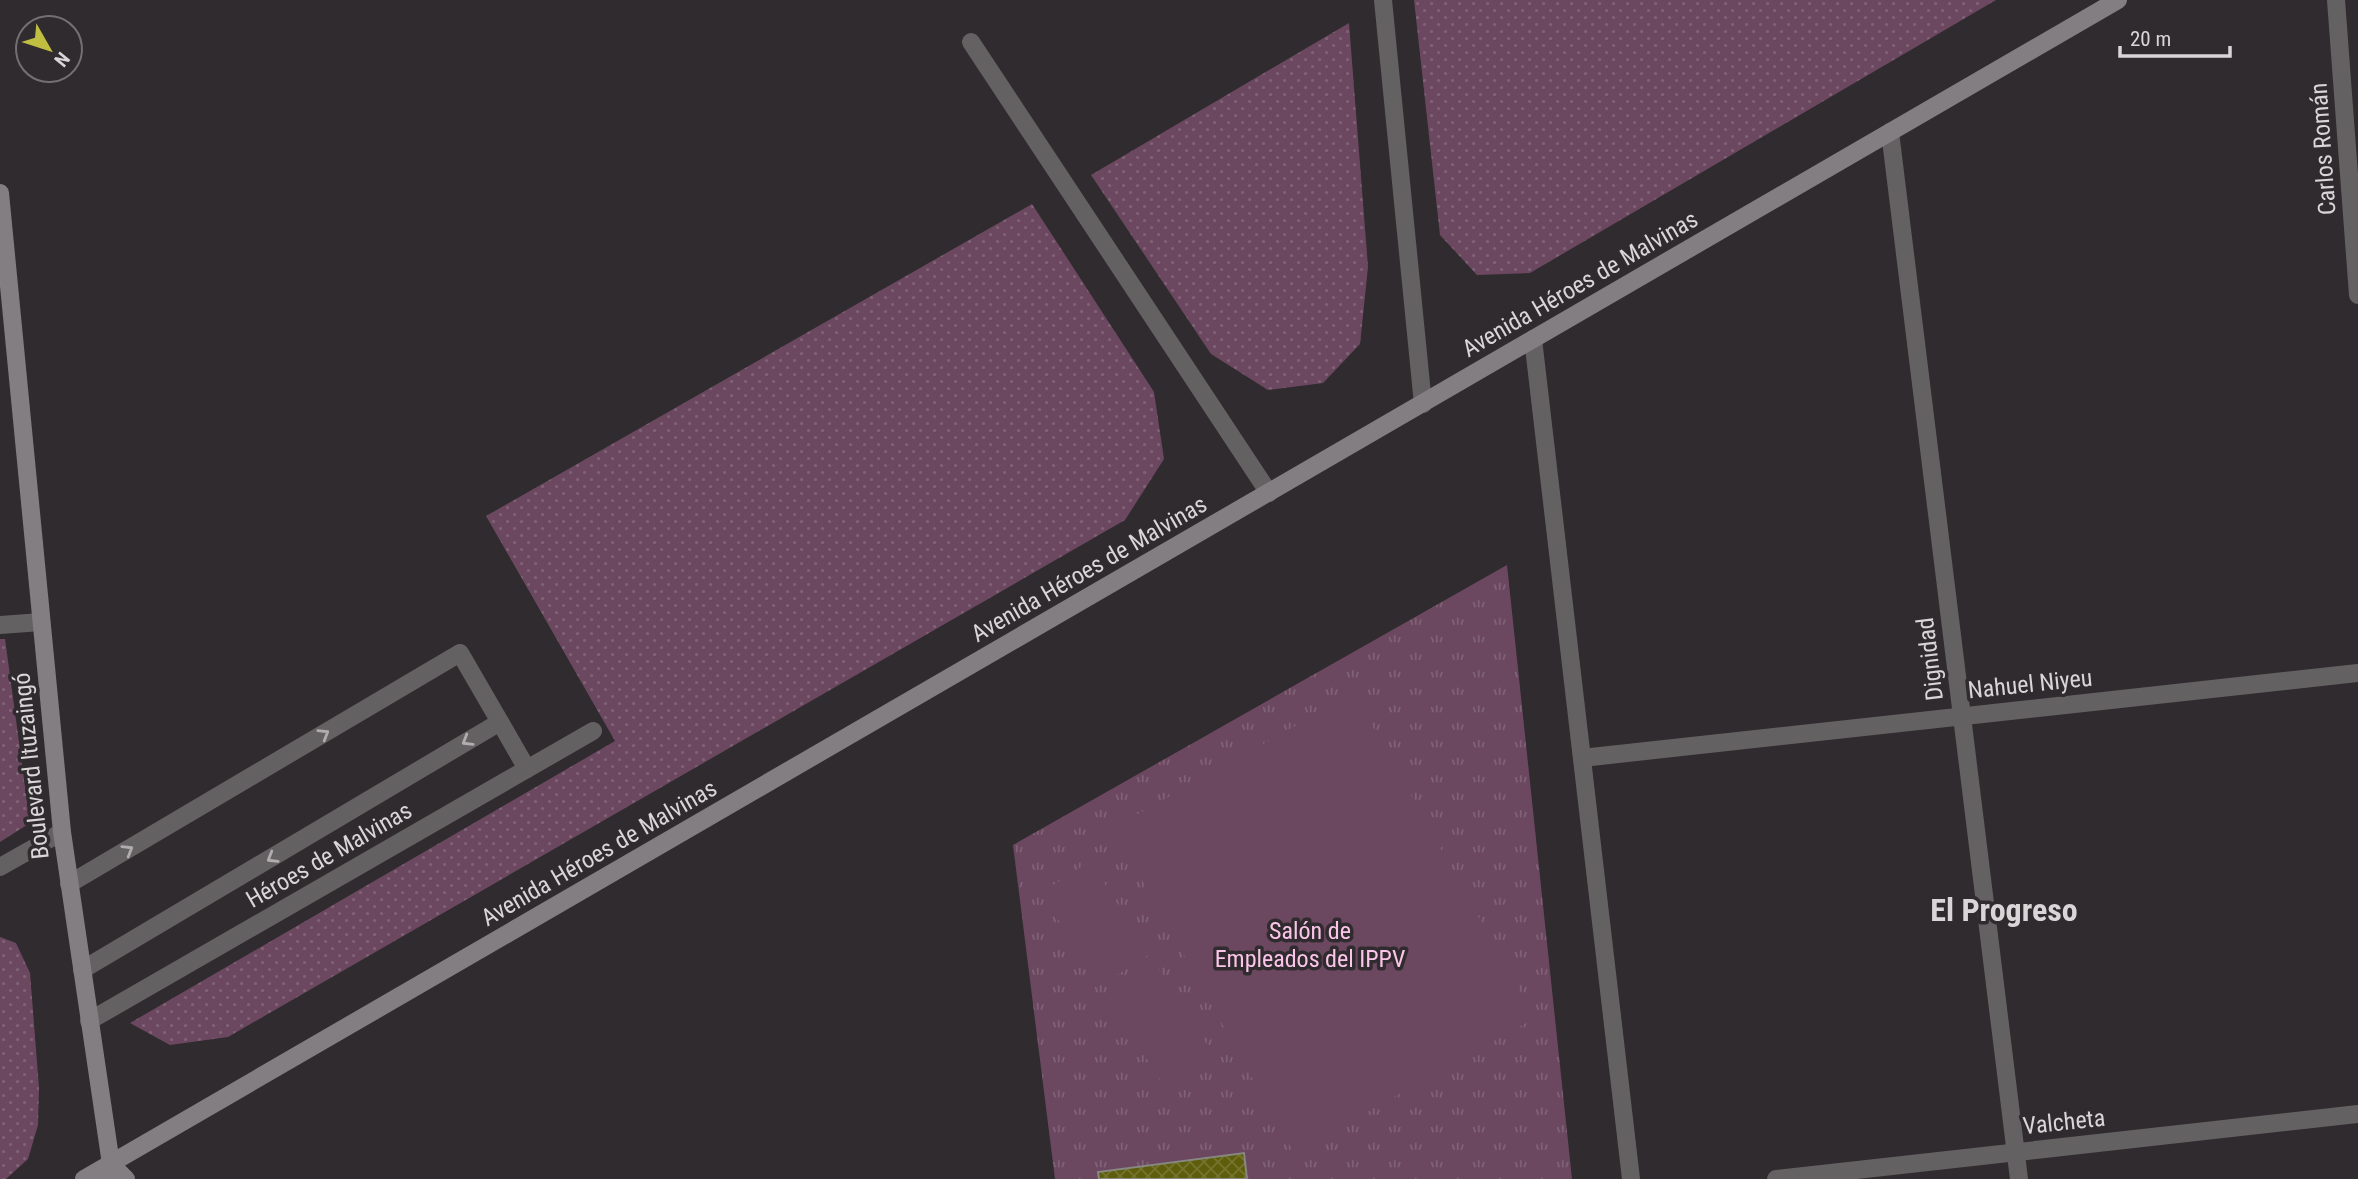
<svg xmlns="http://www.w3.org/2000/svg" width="2358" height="1179" font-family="'Roboto Condensed',sans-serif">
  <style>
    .grass { fill: url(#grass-dots) }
    .park { fill: url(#park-tufts) }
    .pitch { fill: #6c4860 }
    .building { fill: url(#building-cross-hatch); stroke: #888882; stroke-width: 2 }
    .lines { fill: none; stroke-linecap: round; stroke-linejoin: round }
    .lane { stroke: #646163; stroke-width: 18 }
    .street { stroke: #646163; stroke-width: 18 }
    .secondary { stroke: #827e81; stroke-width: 18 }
    .oneway { stroke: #b1adaf }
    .labels { text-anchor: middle; stroke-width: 7; stroke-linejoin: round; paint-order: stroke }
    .street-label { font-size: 24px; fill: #dad6d8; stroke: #302b2e }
    .park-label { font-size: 24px; fill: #fac5e8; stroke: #302b2e }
    .district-label { font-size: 32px; font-weight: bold; fill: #dad6d8; stroke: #302b2e }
  </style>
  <defs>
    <pattern id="grass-dots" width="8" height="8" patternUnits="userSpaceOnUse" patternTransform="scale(1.75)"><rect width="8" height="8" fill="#6c4860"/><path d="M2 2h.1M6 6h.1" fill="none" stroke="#806276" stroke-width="1.8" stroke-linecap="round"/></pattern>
    <pattern id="park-tufts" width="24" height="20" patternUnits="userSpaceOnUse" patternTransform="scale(1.75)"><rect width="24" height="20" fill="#6c4860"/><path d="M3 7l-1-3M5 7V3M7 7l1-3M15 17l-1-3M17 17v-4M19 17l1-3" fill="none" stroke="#806276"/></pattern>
    <pattern id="building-cross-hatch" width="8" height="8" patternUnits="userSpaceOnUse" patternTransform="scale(1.75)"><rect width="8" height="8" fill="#5e5d0c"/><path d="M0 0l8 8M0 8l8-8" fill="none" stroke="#74742f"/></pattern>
  </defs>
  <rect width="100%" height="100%" fill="#302b2e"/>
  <g class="grass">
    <polygon points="1414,0 1996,0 1530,273 1477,275 1440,235"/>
    <polygon points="1349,23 1368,267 1360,344 1323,383 1268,390 1211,354 1091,175"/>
    <polygon points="1032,204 1154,392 1164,459 1125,520 228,1037 170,1045 130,1023 615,741 486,516"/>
    <polygon points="0,639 5,639 30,823 0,842"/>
    <polygon points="0,937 16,943 30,973 39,1088 38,1125 28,1159 6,1179 0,1179"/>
  </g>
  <polygon class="park" points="1507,565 1572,1179 1055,1179 1013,845"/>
  <g class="pitch">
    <polygon points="1354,693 1535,1018 1294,1153 1113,828"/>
    <polygon points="1090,861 1150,954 1101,985 1041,893"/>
    <polygon points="1156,965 1215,1057 1166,1089 1107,996"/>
  </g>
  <polygon class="building" points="1244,1153 1247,1179 1099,1179 1098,1172"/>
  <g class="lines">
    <g class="lane">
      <polyline points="1383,0 1423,404"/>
      <polyline points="971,42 1269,493"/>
      <polyline points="500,722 527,769"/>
      <polyline points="69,884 460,653 500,722 82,970"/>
    </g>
    <g class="street">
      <polyline points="2336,0 2358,295"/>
      <polyline points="1890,132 2019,1179"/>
      <polyline points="1533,339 1631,1179"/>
      <polyline points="0,625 41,622"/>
      <polyline points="1582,758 2358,673"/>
      <polyline points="0,867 62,832"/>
      <polyline points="89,1021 593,731"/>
      <polyline points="1776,1179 2358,1114"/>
    </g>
    <g class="secondary">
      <polyline points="0,193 62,832 111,1164 108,1173"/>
      <polyline points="111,1164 126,1179"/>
      <polyline points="84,1179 2118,0"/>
    </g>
  </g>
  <defs><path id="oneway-chevron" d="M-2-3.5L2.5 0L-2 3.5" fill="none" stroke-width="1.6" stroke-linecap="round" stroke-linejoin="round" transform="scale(1.75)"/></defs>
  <g class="oneway">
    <use href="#oneway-chevron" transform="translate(324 734) rotate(-31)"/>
    <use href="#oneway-chevron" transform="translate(467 741) rotate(149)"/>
    <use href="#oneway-chevron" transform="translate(128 850) rotate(-31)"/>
    <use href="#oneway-chevron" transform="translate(272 858) rotate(149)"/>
  </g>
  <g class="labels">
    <g class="street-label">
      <text transform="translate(2323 149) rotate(-94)" y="8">Carlos Román</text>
      <text transform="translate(1580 284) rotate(-30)" y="8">Avenida Héroes de Malvinas</text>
      <text transform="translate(1089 569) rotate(-30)" y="8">Avenida Héroes de Malvinas</text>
      <text transform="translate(1930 659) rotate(-97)" y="8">Dignidad</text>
      <text transform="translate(2030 684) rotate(-6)" y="8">Nahuel Niyeu</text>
      <text transform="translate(31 766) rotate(-96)" y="8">Boulevard Ituzaingó</text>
      <text transform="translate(599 853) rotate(-30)" y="8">Avenida Héroes de Malvinas</text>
      <text transform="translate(329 855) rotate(-30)" y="8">Héroes de Malvinas</text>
      <text transform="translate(2064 1122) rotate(-6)" y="8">Valcheta</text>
    </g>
    <g class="park-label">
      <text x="1310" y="939">Salón de<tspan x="1310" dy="28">Empleados del IPPV</tspan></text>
    </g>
    <g class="district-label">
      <text x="2004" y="921">El Progreso</text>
    </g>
  </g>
  <g transform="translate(49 49) rotate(129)"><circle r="33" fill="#302b2e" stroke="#746f72" stroke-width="2"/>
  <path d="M0-5L12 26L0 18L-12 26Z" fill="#c0be40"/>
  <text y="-10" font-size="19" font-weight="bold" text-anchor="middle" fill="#dad6d8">N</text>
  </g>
  <path d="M2120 46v10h110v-10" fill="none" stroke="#dad6d8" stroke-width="3.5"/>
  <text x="2130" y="46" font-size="21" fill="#dad6d8" stroke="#302b2e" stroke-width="5" paint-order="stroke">20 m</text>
</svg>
